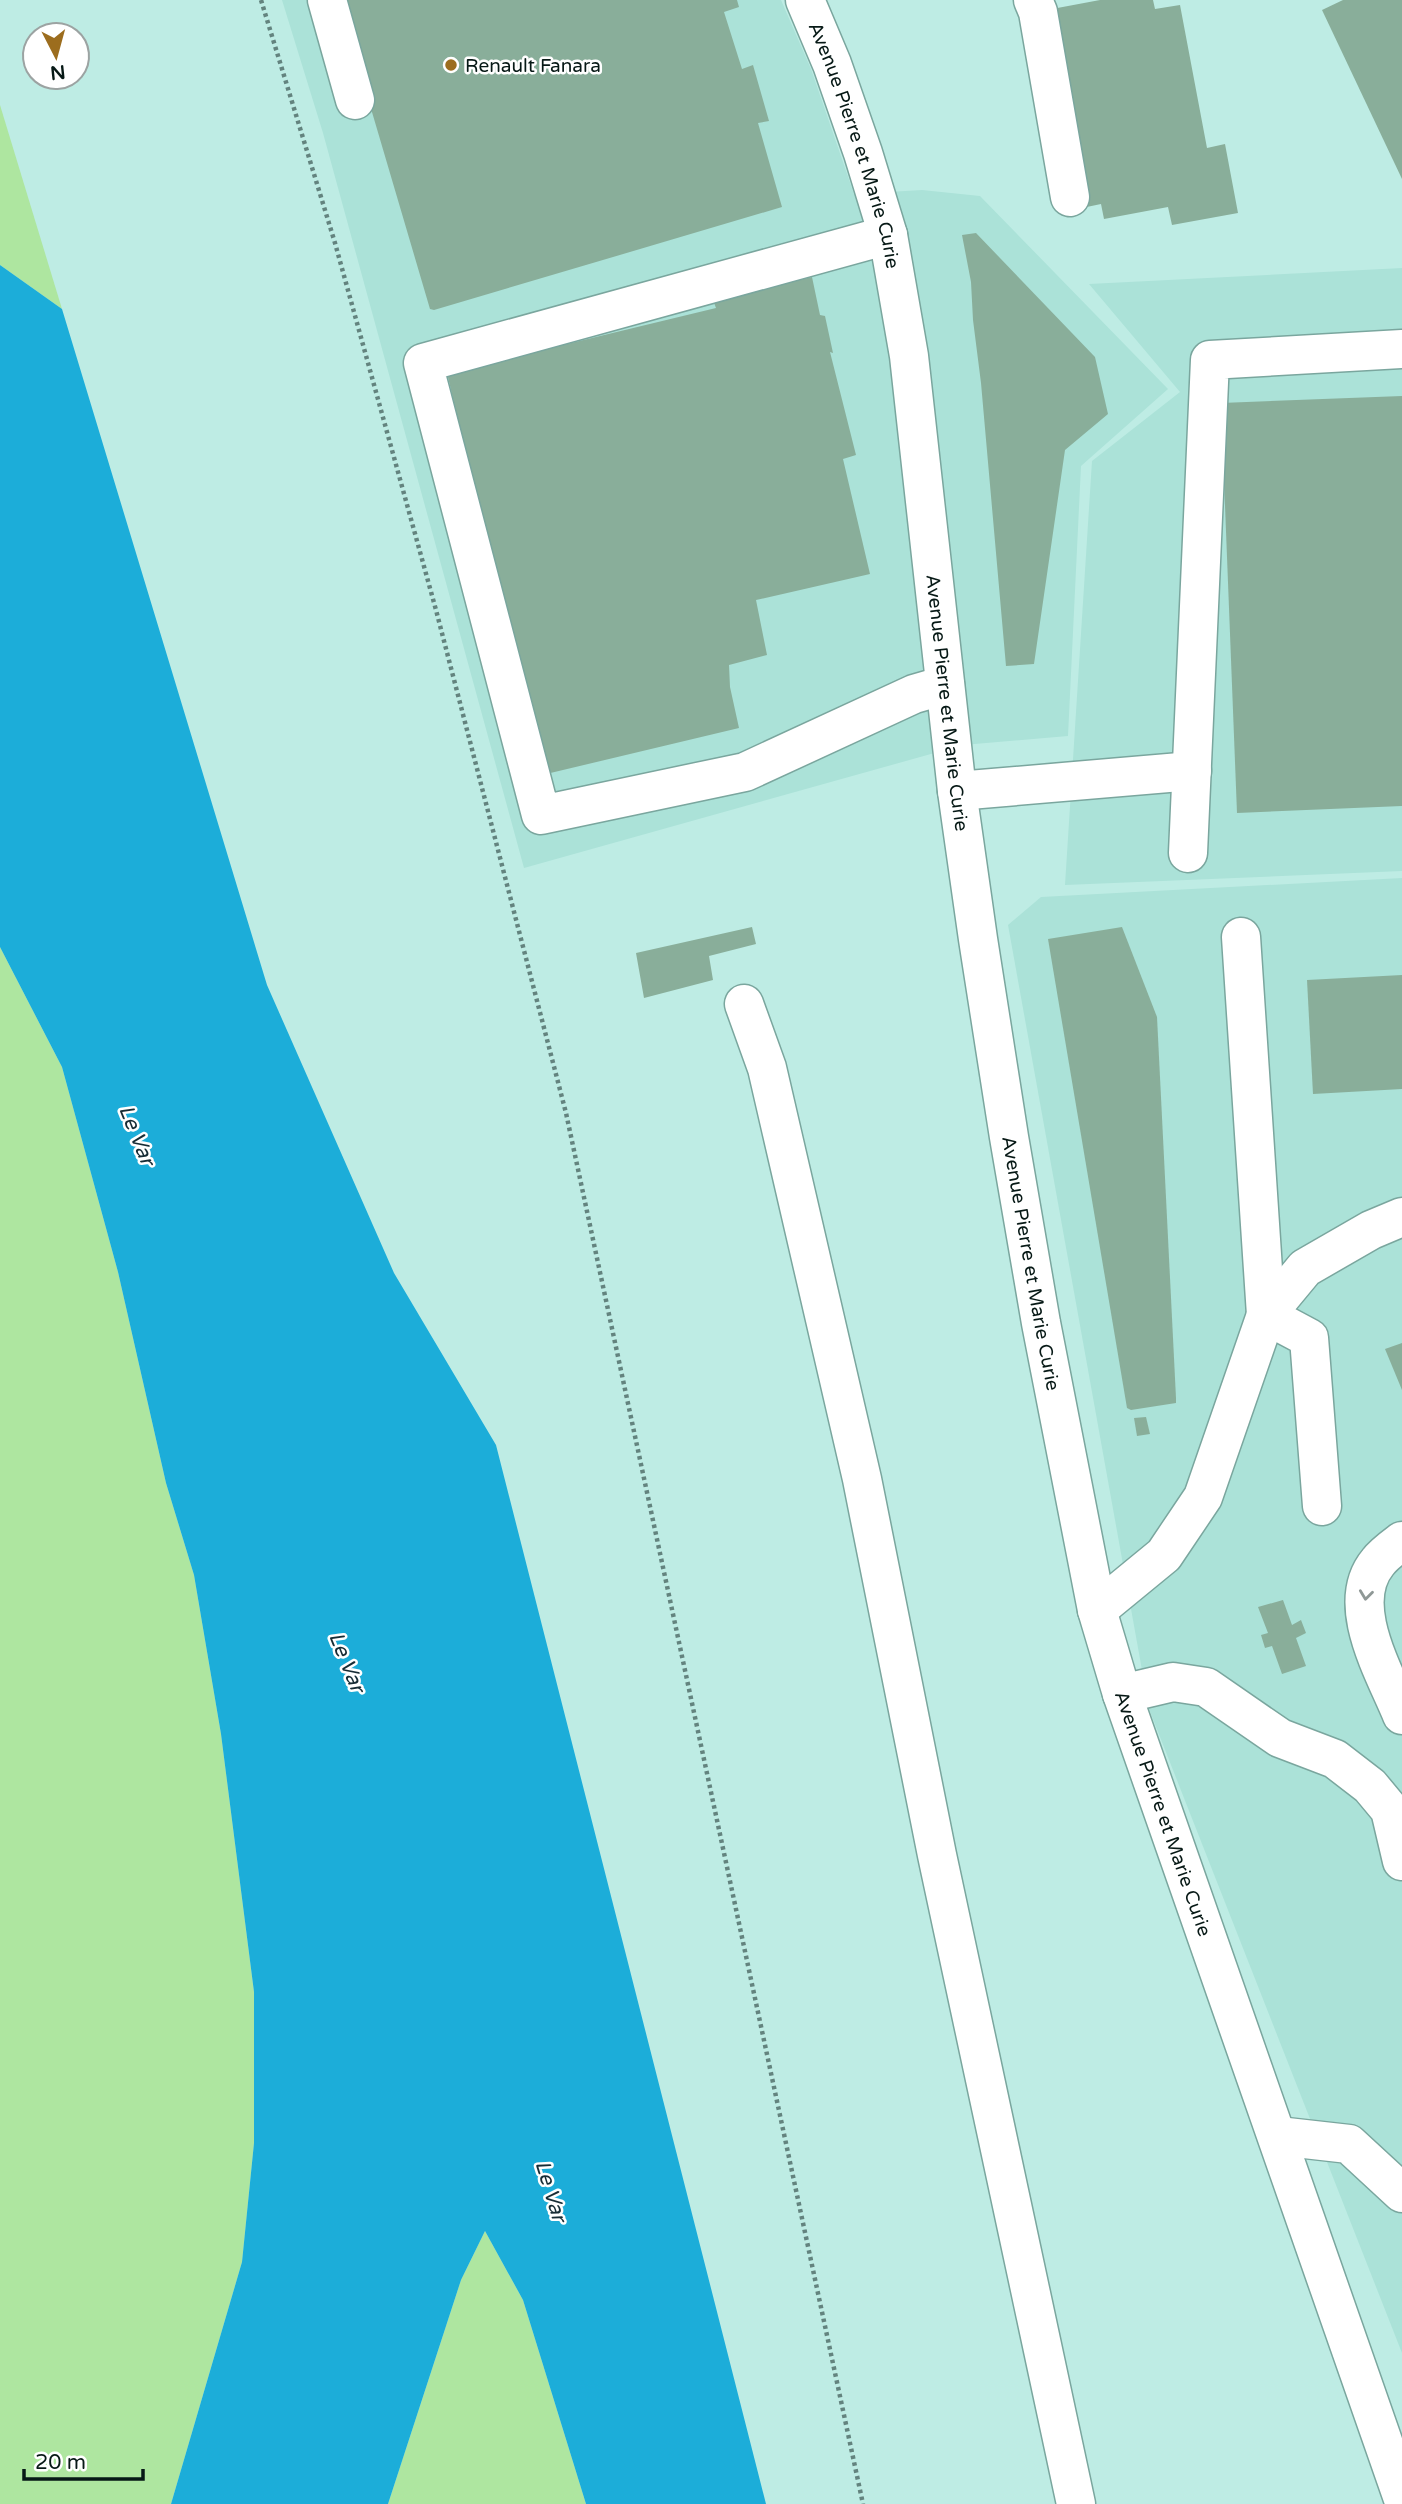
<svg xmlns="http://www.w3.org/2000/svg" width="1402" height="2504" font-family="'Varela Round',sans-serif">
  <style>
    .built { fill: #abe2d8 }
    .green { fill: #aee6a0 }
    .water { fill: #1cadd9 }
    .building { fill: #89ae9a }
    .lines { fill: none; stroke-linecap: round; stroke-linejoin: round }
    .minor-casing { stroke: #7aa69e; stroke-width: 41 }
    .major-casing { stroke: #7aa69e; stroke-width: 41 }
    .path { stroke: #63837e; stroke-width: 4.5; stroke-dasharray: 3.5 3.5; stroke-linecap: butt }
    .minor { stroke: #fff; stroke-width: 38 }
    .major { stroke: #fff; stroke-width: 38 }
    .oneway { stroke: #8f9896 }
    .poi-dot { fill: #9c6d1e; stroke: #fff; stroke-width: 2.5 }
    .labels { text-anchor: middle; stroke-width: 5; stroke-linejoin: round; paint-order: stroke }
    .poi-label { font-size: 19px; fill: #071916; stroke: #fff; text-anchor: start }
    .street-label { font-size: 19px; fill: #071916; stroke: #fff }
    .water-label { font-size: 21px; font-style: italic; fill: #172c35; stroke: #fff }
  </style>
  <rect width="100%" height="100%" fill="#beece4"/>
  <g class="built">
    <polygon points="282,0 781,0 811,69 854,194 922,190 980,196 1168,389 1081,466 1068,736 963,745 524,868 323,133"/>
    <polygon points="1402,268 1402,871 1065,885 1092,461 1180,392 1089,284"/>
    <polygon points="1402,878 1402,2353 1149,1709 1008,925 1041,897"/>
  </g>
  <g class="green">
    <polygon points="0,105 62,309 0,265"/>
    <polygon points="0,947 62,1067 118,1272 166,1483 194,1575 221,1734 254,1992 254,2143 242,2262 171,2504 0,2504"/>
    <polygon points="485,2231 523,2300 586,2504 388,2504 461,2280"/>
  </g>
  <polygon class="water" points="0,265 62,309 267,985 394,1273 496,1445 766,2504 586,2504 523,2300 485,2231 461,2280 388,2504 171,2504 242,2262 254,2143 254,1992 221,1734 194,1575 166,1483 118,1272 62,1067 0,947"/>
  <g class="building">
    <polygon points="339,0 737,0 739,7 724,12 742,69 753,65 769,121 758,123 782,207 434,310 430,309"/>
    <polygon points="1100,0 1153,0 1155,9 1180,5 1207,148 1225,144 1238,213 1172,225 1168,207 1104,219 1101,204 1058,213 1020,15"/>
    <polygon points="1343,0 1402,0 1402,179 1322,10"/>
    <polygon points="976,233 1095,357 1108,414 1065,450 1034,664 1006,666 981,383 973,320 971,282 962,235"/>
    <polygon points="812,277 820,315 825,316 833,353 830,352 856,455 843,459 870,574 756,600 767,655 729,665 730,687 739,728 542,775 447,373 716,308 713,300"/>
    <polygon points="1402,396 1402,806 1237,813 1221,403"/>
    <polygon points="752,927 756,944 709,956 713,980 644,998 636,953"/>
    <polygon points="1122,927 1157,1017 1176,1398 1176,1403 1131,1410 1127,1408 1048,939"/>
    <polygon points="1402,975 1402,1089 1313,1094 1307,980"/>
    <polygon points="1402,1343 1402,1390 1385,1349"/>
    <polygon points="1146,1417 1150,1434 1137,1436 1134,1418"/>
    <polygon points="1283,1600 1292,1625 1301,1620 1306,1633 1296,1638 1306,1666 1282,1674 1272,1646 1265,1648 1261,1635 1268,1633 1258,1607"/>
  </g>
  <g class="lines">
    <defs>
      <g id="minor">
        <polyline points="327,0 355,100"/>
        <polyline points="1033,0 1038,12 1070,197"/>
        <polyline points="888,235 423,363 541,815 745,772 914,694 945,685"/>
        <polyline points="957,791 1192,771"/>
        <polyline points="1188,853 1210,360 1402,349"/>
        <polyline points="1241,937 1266,1315 1309,1338 1322,1506"/>
        <polyline points="744,1004 767,1068 862,1479 937,1855 1076,2504"/>
        <path d="M1402,1541C1394,1547 1384,1554 1378,1562C1343,1604 1385,1673 1402,1715"/>
        <polyline points="1097,1610 1164,1555 1203,1497 1266,1315 1305,1268 1371,1230 1402,1217"/>
        <polyline points="1122,1694 1173,1682 1206,1687 1280,1738 1335,1759 1370,1786 1390,1810 1402,1861"/>
        <polyline points="1278,2136 1349,2144 1402,2193"/>
      </g>
      <g id="major">
        <path id="s1" d="M805,0L832,64L863,153L888,235L909,356L957,791L978,939L1009,1137L1041,1323L1097,1610L1122,1694L1402,2496"/>
      </g>
    </defs>
    <use href="#minor" class="minor-casing"/>
    <use href="#major" class="major-casing"/>
    <polyline class="path" points="261,0 335,243 436,610 566,1113 863,2504"/>
    <use href="#minor" class="minor"/>
    <use href="#major" class="major"/>
  </g>
  <defs><path id="oneway-chevron" d="M-2-3.5L2.5 0L-2 3.5" fill="none" stroke-width="1.6" stroke-linecap="round" stroke-linejoin="round" transform="scale(1.75)"/></defs>
  <use class="oneway" href="#oneway-chevron" transform="translate(1366 1595) rotate(97)"/>
  <circle class="poi-dot" cx="451" cy="65" r="7"/>
  <g class="labels">
    <g class="poi-label">
      <text x="465" y="72">Renault Fanara</text>
    </g>
    <g class="street-label">
      <text dy="7" stroke="none"><textPath href="#s1" startOffset="154">Avenue Pierre et Marie Curie</textPath></text>
      <text dy="7" stroke="none"><textPath href="#s1" startOffset="721">Avenue Pierre et Marie Curie</textPath></text>
      <text dy="7" stroke="none"><textPath href="#s1" startOffset="1288">Avenue Pierre et Marie Curie</textPath></text>
      <text dy="7" stroke="none"><textPath href="#s1" startOffset="1855">Avenue Pierre et Marie Curie</textPath></text>
    </g>
    <g class="water-label">
      <text transform="translate(137 1135) rotate(68)" y="7">Le Var</text>
      <text transform="translate(347 1662) rotate(68)" y="7">Le Var</text>
      <text transform="translate(551 2191) rotate(73)" y="7">Le Var</text>
    </g>
  </g>
  <g transform="translate(56 56) rotate(174)"><circle r="33" fill="#ffffff" stroke="#9ca3a2" stroke-width="2"/>
  <path d="M0-5L12 26L0 18L-12 26Z" fill="#9c6d1e"/>
  <text y="-10" font-size="19" font-weight="bold" text-anchor="middle" fill="#071916">N</text>
  </g>
  <path d="M24 2469v10h119v-10" fill="none" stroke="#071916" stroke-width="3.5"/>
  <text x="35" y="2469" font-size="21" fill="#071916" stroke="#ffffff" stroke-width="5" paint-order="stroke">20 m</text>
</svg>
